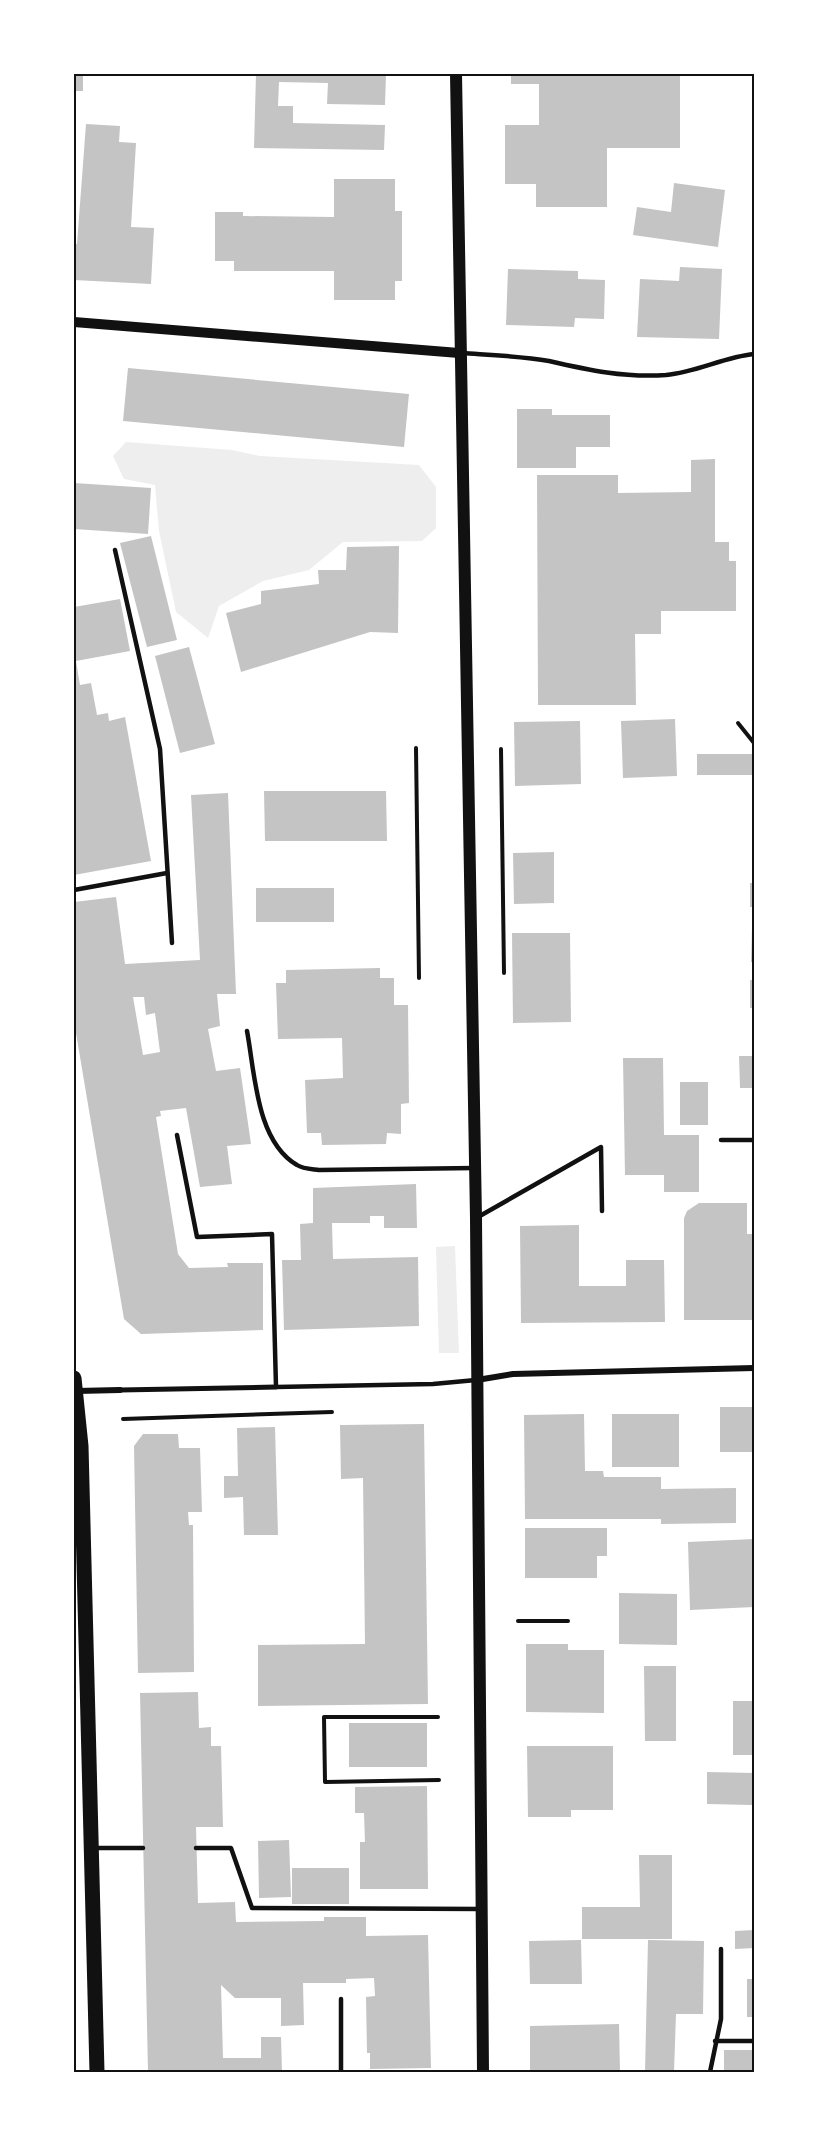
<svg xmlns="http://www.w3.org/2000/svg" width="828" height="2146" font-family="Manrope,sans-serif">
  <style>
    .green { fill: #eee }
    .building { fill: #c4c4c4; fill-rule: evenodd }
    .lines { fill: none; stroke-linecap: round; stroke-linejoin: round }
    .path { stroke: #111; stroke-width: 4 }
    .service { stroke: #111; stroke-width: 4.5 }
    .pedestrian { stroke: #111; stroke-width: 5 }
    .minor { stroke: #111; stroke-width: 6 }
    .tertiary { stroke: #111; stroke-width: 10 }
    .secondary { stroke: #111; stroke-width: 12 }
    .primary { stroke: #111; stroke-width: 15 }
    .neatline { fill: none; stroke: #111; stroke-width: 2 }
  </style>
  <rect width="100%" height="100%" fill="#fff"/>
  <g class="green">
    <polygon points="126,442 232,450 260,456 419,465 436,487 436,528 422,541 343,542 309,570 263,581 219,606 208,638 176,612 159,531 155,485 124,479 113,456"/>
    <polygon points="455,1246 459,1353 439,1353 436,1247"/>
  </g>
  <g class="building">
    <rect x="74" y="74" width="9" height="17"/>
    <polygon points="256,74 386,74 385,105 327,104 328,83 279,82 278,106 293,106 293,123 385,125 384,150 254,148"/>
    <polygon points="511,74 680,74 680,148 607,148 607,207 536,207 536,184 505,184 505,125 539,125 539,84 511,84"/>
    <polygon points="86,124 120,126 119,142 136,143 131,227 154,228 151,284 74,280 74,244 77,244"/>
    <polygon points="334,179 395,179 395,211 402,211 402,281 395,281 395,300 334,300 334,271 234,271 234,261 215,261 215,212 243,212 243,216 334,217"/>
    <polygon points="674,183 725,190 718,247 633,235 637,207 671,212"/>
    <polygon points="680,267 722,269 719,339 637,337 640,279 679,281"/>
    <polygon points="508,269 578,271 578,279 605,280 604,319 575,318 574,327 506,325"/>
    <polygon points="128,368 409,394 404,447 123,421"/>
    <polygon points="517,409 552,409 552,415 610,415 610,447 576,447 576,468 517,468"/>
    <polygon points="715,459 715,542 729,542 729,561 736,561 736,611 661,611 661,634 635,634 636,705 538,705 537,475 618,475 618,493 691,492 691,460"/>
    <polygon points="74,483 151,488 148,534 74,529"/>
    <polygon points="151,536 177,640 147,647 120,543"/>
    <polygon points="399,546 398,633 370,632 241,672 226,613 261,604 261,591 319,584 318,570 346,570 347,547"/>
    <polygon points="120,599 130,651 76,661 80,685 91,683 97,715 108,713 109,721 125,717 151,861 74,875 74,607"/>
    <polygon points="189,647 215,744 180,753 155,656"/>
    <polygon points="675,719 677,776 623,778 621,721"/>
    <polygon points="580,721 581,784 515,786 514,722"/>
    <rect x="697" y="754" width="57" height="21"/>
    <polygon points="264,791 386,791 387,841 265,841"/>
    <path d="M228,793L236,994H217L220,1026L208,1029L216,1071L240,1068L251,1144L227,1146L232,1184L200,1187L186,1108L160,1111L161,1116L156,1117L178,1254L189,1268L228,1267L227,1263H263V1330L141,1334L124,1319L74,1021V902L116,897L125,964L200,960L191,795ZM133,997H144L146,1015L155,1013L160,1052L143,1055Z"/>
    <polygon points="554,852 554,903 514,904 513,853"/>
    <rect x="750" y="883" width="4" height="24"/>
    <rect x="256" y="888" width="78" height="34"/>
    <polygon points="752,927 754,927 754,962 751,962"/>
    <polygon points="512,933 570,933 571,1022 513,1023"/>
    <polygon points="380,968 380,978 394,978 394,1005 408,1005 409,1103 401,1104 401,1134 387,1133 386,1144 322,1145 321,1133 307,1133 305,1080 343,1078 342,1038 278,1039 276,983 286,983 286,970"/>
    <rect x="750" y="980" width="4" height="28"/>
    <polygon points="739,1056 754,1056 754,1088 740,1088"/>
    <polygon points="623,1058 663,1058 664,1135 699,1135 699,1192 664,1192 664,1175 625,1175"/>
    <rect x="680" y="1082" width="28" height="43"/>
    <polygon points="416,1184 417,1228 384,1228 384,1216 370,1216 370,1223 332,1223 333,1259 418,1257 419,1326 284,1330 282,1260 301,1260 300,1224 313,1223 313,1188"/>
    <polygon points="699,1203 747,1203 747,1234 754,1234 754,1320 684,1320 684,1218 687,1211"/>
    <polygon points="579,1225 579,1286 626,1286 626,1260 664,1260 665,1322 521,1323 520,1226"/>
    <rect x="720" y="1407" width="34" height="45"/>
    <polygon points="584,1414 585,1471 603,1471 604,1477 661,1477 661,1489 736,1488 736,1523 661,1524 661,1519 525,1519 524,1415"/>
    <rect x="612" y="1414" width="67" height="53"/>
    <polygon points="424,1424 428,1704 258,1706 258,1645 365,1644 363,1478 341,1479 340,1425"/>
    <polygon points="275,1427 278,1535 244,1535 243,1497 224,1498 224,1476 238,1476 237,1428"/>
    <polygon points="143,1434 178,1434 179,1448 200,1448 202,1512 188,1512 189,1525 193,1525 194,1672 138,1673 134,1446"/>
    <polygon points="525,1528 607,1528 607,1556 597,1556 597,1578 525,1578"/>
    <polygon points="754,1539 754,1607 690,1610 688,1542"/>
    <polygon points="619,1593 677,1594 677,1645 619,1644"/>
    <polygon points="526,1644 568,1644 568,1650 604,1650 604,1713 526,1712"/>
    <polygon points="644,1666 676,1666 676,1741 645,1741"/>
    <polygon points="198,1692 199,1728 211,1727 211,1746 221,1746 223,1827 196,1827 198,1903 235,1902 236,1922 324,1921 324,1917 366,1917 366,1936 428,1935 431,2068 370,2069 370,2053 367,2053 366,1997 375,1996 374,1978 346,1979 346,1983 303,1983 304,2025 281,2026 281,1998 235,1998 221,1985 223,2058 261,2058 261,2037 281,2037 282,2072 148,2072 140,1693"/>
    <rect x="733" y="1701" width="21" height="54"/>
    <rect x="349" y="1723" width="78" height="44"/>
    <polygon points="527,1746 613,1746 613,1810 571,1810 571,1817 528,1817"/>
    <polygon points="707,1772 754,1773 752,1805 707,1804"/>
    <polygon points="427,1786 428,1889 360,1889 360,1842 365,1842 364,1813 355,1813 355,1787"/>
    <polygon points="289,1840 291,1897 259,1898 258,1841"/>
    <polygon points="639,1855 672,1855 672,1939 582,1939 582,1907 640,1907"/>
    <rect x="292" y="1868" width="57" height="36"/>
    <polygon points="754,1930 754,1948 735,1949 735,1931"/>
    <polygon points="581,1940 582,1984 530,1984 529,1941"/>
    <polygon points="648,1940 704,1941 703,2014 676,2014 674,2072 645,2072"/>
    <rect x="747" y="1979" width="7" height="38"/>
    <polygon points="619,2024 620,2072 530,2072 530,2026"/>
    <rect x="724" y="2050" width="30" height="22"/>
  </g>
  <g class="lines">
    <g class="path">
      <polyline points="738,723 754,743"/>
      <polyline points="416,748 419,978"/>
      <polyline points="501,749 504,973"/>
      <polyline points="123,1419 332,1412"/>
      <polyline points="518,1621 568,1621"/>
      <polyline points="438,1717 324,1717 325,1782 439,1780"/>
    </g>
    <g class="service">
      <path d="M462,353C491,355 521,356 549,361C588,370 625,378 666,375C697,372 724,357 754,354"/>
      <polyline points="115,550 160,749 172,943"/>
      <polyline points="74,890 167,873"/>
      <path d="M247,1031C255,1073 256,1141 297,1165C303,1169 312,1169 319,1170L475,1168"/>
      <polyline points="177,1135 197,1237 272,1234 276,1387 433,1384 476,1380"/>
      <polyline points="721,1140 754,1140"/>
      <polyline points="478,1217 601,1147 602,1211"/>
      <polyline points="94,1848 143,1848"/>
      <polyline points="196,1848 231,1848 252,1908 482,1909"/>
      <polyline points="341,1999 341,2072"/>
      <polyline points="715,2041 754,2041"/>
      <polyline points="710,2072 721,2019 721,1949"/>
    </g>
    <polyline class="pedestrian" points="120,1390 276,1387"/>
    <g class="minor">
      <polyline points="477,1380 513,1374 754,1368"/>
      <polyline points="77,1391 120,1390"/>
    </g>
    <polyline class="tertiary" points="74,322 459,353"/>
    <polyline class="secondary" points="456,74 476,1218 483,2072"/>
    <polyline class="primary" points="74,1378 81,1446 97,2072"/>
  </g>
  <rect width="828" height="2146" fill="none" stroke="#ffffff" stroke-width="150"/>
  <rect x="75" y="75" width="678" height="1996" class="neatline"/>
</svg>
